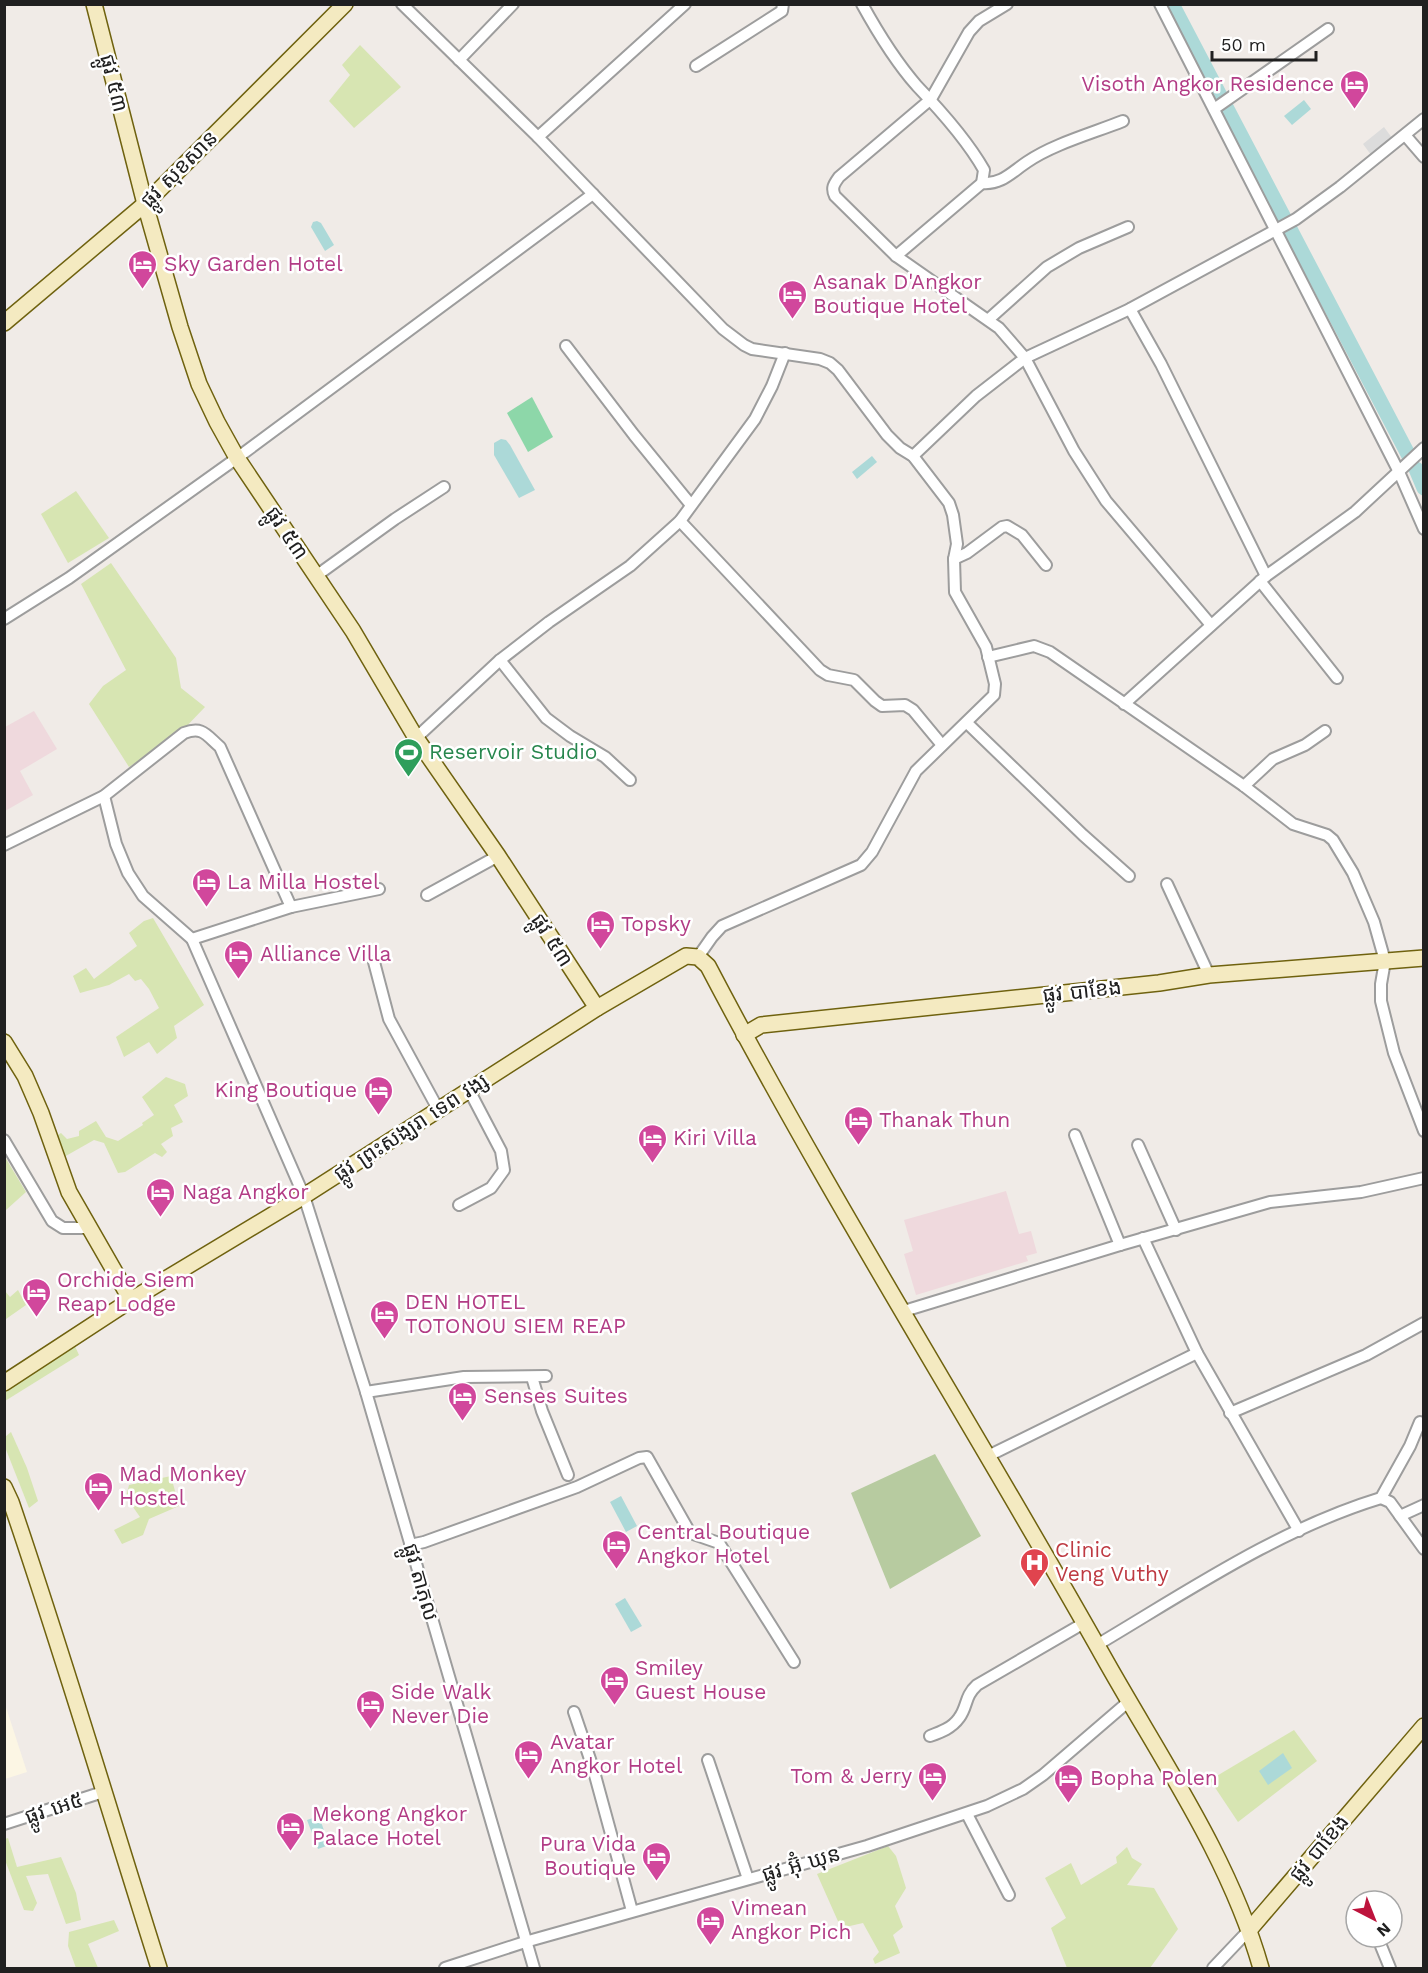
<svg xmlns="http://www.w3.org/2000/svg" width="1428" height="1973" font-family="'Work Sans','Noto Sans Khmer',sans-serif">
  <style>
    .commercial { fill: #efd9dd }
    .education { fill: #fcf6e4 }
    .grass { fill: #d7e5b2 }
    .forest { fill: #b7cba0 }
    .pitch { fill: #8dd7a9 }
    .parking { fill: #dcdcdc }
    .water { fill: #acd9d8 }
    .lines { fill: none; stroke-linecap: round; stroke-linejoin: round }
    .canal { stroke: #acd9d8; stroke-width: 15 }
    .street-casing { stroke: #9d9d9d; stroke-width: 14 }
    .secondary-casing { stroke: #6f620f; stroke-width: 18 }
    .street { stroke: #fff; stroke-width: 10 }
    .secondary { stroke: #f4eac1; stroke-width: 15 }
    .labels { text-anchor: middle; stroke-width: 5; stroke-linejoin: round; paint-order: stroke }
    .street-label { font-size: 21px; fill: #202020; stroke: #fff }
    .hotel-label { font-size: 21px; fill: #b23c85; stroke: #fff; text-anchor: start }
    .leisure-label { font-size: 21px; fill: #27864d; stroke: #fff; text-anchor: start }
    .health-label { font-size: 21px; fill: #be3a42; stroke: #fff; text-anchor: start }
  </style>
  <rect width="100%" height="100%" fill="#f0ebe7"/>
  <g class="commercial">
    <polygon points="34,711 57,749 20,771 33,795 5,811 5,727"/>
    <polygon points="1006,1191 1019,1234 1031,1231 1037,1253 1026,1256 1028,1261 916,1295 904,1254 913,1251 904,1220"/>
  </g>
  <polygon class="education" points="4,1701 27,1772 5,1779 4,1779"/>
  <g class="grass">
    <polygon points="360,45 401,87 354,128 329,101 350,75 342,65"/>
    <polygon points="76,491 109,538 68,563 41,514"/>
    <polygon points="111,563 176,658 181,688 205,707 181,732 129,767 89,704 103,686 126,670 81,584"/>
    <polygon points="153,918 204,1005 174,1026 177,1038 157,1054 149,1042 124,1057 116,1037 159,1008 149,989 141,979 135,981 129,974 109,985 80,993 73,976 86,968 94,979 137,946 129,933 144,921"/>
    <polygon points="166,1077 185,1084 188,1096 174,1105 183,1122 171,1128 173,1136 161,1144 167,1152 162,1157 155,1153 125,1172 118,1173 104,1143 94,1140 64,1157 53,1138 61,1133 67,1139 79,1136 79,1131 96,1121 106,1137 118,1141 143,1125 142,1123 154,1115 142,1097"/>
    <polygon points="5,1157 26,1192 6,1210 4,1209"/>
    <polygon points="18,1290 26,1305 6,1319 5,1291 10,1297"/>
    <polygon points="74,1344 79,1355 5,1401 5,1387"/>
    <polygon points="11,1432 27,1468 38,1501 29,1508 5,1447 5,1437"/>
    <polygon points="171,1476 179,1506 149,1519 143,1535 122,1544 114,1530 140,1517 126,1497 129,1485"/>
    <polygon points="1294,1730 1317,1761 1238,1822 1210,1780"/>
    <polygon points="8,1838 17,1867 61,1857 76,1893 81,1920 66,1924 48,1874 26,1876 37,1903 33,1911 24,1910 5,1860 5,1839"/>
    <polygon points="888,1846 896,1856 906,1888 895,1906 903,1927 893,1935 900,1953 875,1964 873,1959 879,1952 863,1923 841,1928 817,1874"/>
    <polygon points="1127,1847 1132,1858 1142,1864 1127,1885 1154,1888 1178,1929 1150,1968 1067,1968 1051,1928 1066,1918 1045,1878 1071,1863 1081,1885 1117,1863 1116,1857"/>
    <polygon points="114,1920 119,1931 88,1944 98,1968 76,1968 68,1946 69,1932"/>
  </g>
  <polygon class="forest" points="935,1454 981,1536 890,1589 851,1493"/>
  <polygon class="pitch" points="532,397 553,437 528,452 507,413"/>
  <polygon class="parking" points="1384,127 1395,142 1374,159 1363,144"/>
  <g class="water">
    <polygon points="1304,100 1311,109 1292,125 1284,116"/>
    <polygon points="317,221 321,223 334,245 325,251 311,227 313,222"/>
    <polygon points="501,439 506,440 510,445 535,490 519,498 494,455 494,443"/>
    <polygon points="872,456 877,462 857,479 852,472"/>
    <polygon points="621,1496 637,1526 626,1532 610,1502"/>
    <polygon points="625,1598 642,1626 631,1632 615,1604"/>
    <polygon points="1283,1753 1292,1768 1268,1785 1259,1771"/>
    <polygon points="319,1816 329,1845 318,1849 307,1820"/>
  </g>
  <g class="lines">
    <g class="canal">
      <polyline points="1172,4 1409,456"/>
      <polyline points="1416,469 1424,488"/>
    </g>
    <defs>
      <g id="street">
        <polyline points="402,4 538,137 723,329 744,345 752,349 820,359 830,363 838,370 887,435 900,448 913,456 949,503 953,515 957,544 954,559 955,592 986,647 995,684 994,695 916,771 872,852 861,865 722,926 712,937 698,957"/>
        <path d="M862,4C878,33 895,61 917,86C941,111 967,140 984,170L982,183L896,256"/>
        <path d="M1007,4L979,21L969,32L931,99L839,177C834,184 831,188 835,196L896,256L999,328L1025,358L1074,451L1106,501L1211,625"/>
        <polyline points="1160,4 1399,472 1424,529"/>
        <polyline points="459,60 513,4"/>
        <polyline points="696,66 782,11 783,4"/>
        <polyline points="1214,109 1328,29"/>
        <polyline points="1405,135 1424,157"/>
        <polyline points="538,137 685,4"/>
        <path d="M982,183C1001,185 1012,172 1027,162C1053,144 1093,133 1123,121"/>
        <polyline points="1130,309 1161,364 1266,576"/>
        <polyline points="989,319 1047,267 1079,248 1128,227"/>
        <polyline points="566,346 634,435 691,505"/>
        <polyline points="913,456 976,396 1025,358 1130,309 1296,219 1340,187 1424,119"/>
        <polyline points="680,521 820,670 828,675 854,680 875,701 882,706 905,705 913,710 942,745"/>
        <polyline points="954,559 967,553 1002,527 1007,526 1022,535 1046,565"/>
        <polyline points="316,576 395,519 444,487"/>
        <polyline points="1260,581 1337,678"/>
        <polyline points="4,619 69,578 237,458 593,194"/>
        <polyline points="988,657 1034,646 1050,652 1244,786 1293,824 1327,835 1333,840 1353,873 1374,922 1385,961 1381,984 1381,1001 1394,1053 1424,1131"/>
        <polyline points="500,660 546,718 570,736 605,757 630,780"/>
        <polyline points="1124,704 1266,576 1355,512 1424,448"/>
        <polyline points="967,723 1083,835 1129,876"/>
        <polyline points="416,738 500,660 549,622 630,566 680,521 755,419 772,386 785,353"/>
        <polyline points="1244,786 1273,759 1305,745 1325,731"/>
        <polyline points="104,796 116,844 128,873 143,896 192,939 304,1196 366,1392 534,1968"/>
        <path d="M4,845L104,796L184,733C203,726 206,735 220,747L291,907"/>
        <polyline points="1167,884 1209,975"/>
        <polyline points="427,895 498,856"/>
        <polyline points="192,939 291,907 379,889"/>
        <polyline points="374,962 389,1019 438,1109"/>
        <polyline points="1075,1135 1120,1245"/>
        <polyline points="4,1140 52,1221 63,1228 89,1228"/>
        <polyline points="1138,1145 1176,1230"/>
        <polyline points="459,1205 491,1188 504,1170 501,1151 469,1090"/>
        <polyline points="1143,1238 1197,1353 1299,1531"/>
        <polyline points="904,1311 1120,1245 1270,1202 1361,1192 1424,1178"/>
        <polyline points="532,1377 542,1411 568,1475"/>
        <polyline points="366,1392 464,1377 546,1376"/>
        <polyline points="1230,1413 1366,1355 1424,1323"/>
        <polyline points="988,1456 1197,1353"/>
        <polyline points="1381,1498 1390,1502 1424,1549"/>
        <polyline points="1400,1516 1424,1505"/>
        <polyline points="410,1545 424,1542 577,1487 639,1458 647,1457 689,1531 693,1534 719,1543 794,1662"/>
        <path d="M1097,1645C1188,1591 1279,1529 1381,1498L1410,1446L1420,1422"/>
        <polyline points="574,1712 593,1768 632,1911"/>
        <path d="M930,1736C941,1732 952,1728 959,1718C968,1706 964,1697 977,1685L1084,1623"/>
        <polyline points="708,1760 748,1879"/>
        <polyline points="967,1814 1009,1895"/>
        <polyline points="4,1824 103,1792"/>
        <polyline points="1381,1946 1390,1968"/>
        <polyline points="445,1968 525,1942 867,1846 987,1806 1023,1789 1043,1775 1128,1702"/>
        <polyline points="1213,1968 1250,1929"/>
      </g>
      <g id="secondary">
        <polyline points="94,4 145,204 180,327 199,384 217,422 237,458 353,631 416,738 498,856 597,1008"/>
        <polyline points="4,323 145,204 345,4"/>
        <polyline points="744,1035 761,1025 1159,983 1209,975 1424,958"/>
        <polyline points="4,1042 25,1076 41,1113 69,1192 131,1300"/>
        <path d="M4,1383L131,1300L304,1196L597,1008L686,956L698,957L708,966C831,1201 973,1425 1103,1656C1160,1758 1229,1856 1261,1968"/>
        <path d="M4,1487L11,1502C64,1657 110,1813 159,1968"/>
        <polyline points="1250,1929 1424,1726"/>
      </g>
    </defs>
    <use href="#street" class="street-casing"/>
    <use href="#secondary" class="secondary-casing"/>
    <use href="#street" class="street"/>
    <use href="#secondary" class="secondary"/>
  </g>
  <defs>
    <symbol id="hotel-pin" viewBox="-11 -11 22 30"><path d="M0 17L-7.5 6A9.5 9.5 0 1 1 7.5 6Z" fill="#d1479c" stroke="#fff"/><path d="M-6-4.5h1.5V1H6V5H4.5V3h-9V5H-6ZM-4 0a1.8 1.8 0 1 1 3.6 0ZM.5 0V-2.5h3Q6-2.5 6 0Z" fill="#fff"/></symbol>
    <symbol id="stadium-pin" viewBox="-11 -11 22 30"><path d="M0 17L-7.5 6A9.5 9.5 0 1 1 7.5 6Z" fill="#2e9e5b" stroke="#fff"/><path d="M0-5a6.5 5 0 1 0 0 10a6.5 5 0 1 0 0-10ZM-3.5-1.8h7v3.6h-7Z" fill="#fff"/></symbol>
    <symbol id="hospital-pin" viewBox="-11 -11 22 30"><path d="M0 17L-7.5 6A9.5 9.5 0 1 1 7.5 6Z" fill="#e0444e" stroke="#fff"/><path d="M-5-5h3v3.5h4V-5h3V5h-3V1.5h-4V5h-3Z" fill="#fff"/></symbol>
  </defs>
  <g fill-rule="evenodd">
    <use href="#hotel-pin" x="1338" y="68" width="33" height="45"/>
    <use href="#hotel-pin" x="126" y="248" width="33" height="45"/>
    <use href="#hotel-pin" x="776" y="278" width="33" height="45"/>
    <use href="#stadium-pin" x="392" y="736" width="33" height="45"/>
    <use href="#hotel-pin" x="190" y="866" width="33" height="45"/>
    <use href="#hotel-pin" x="584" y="908" width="33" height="45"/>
    <use href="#hotel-pin" x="222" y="938" width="33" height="45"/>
    <use href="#hotel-pin" x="362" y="1074" width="33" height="45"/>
    <use href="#hotel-pin" x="842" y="1104" width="33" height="45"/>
    <use href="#hotel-pin" x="636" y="1122" width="33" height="45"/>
    <use href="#hotel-pin" x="144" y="1176" width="33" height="45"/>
    <use href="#hotel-pin" x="20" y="1276" width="33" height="45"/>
    <use href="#hotel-pin" x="368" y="1298" width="33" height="45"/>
    <use href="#hotel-pin" x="446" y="1380" width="33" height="45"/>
    <use href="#hotel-pin" x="82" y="1470" width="33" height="45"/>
    <use href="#hotel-pin" x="600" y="1528" width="33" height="45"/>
    <use href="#hospital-pin" x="1018" y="1546" width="33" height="45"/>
    <use href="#hotel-pin" x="598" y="1664" width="33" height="45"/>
    <use href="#hotel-pin" x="354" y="1688" width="33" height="45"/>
    <use href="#hotel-pin" x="512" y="1738" width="33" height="45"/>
    <use href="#hotel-pin" x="916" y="1760" width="33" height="45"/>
    <use href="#hotel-pin" x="1052" y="1762" width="33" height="45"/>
    <use href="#hotel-pin" x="274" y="1810" width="33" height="45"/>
    <use href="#hotel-pin" x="640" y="1840" width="33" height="45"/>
    <use href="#hotel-pin" x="694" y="1904" width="33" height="45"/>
  </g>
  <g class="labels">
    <g class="street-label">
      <text transform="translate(114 83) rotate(76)" y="7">ផ្លូវ ៥៣</text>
      <text transform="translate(179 169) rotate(-45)" y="7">ផ្លូវ សុខសាន</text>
      <text transform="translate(287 533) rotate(56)" y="7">ផ្លូវ ៥៣</text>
      <text transform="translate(552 940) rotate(57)" y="7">ផ្លូវ ៥៣</text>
      <text transform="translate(1082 991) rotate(-6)" y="7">ផ្លូវ បាខែង</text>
      <text transform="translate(411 1127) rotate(-33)" y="7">ផ្លូវ ព្រះសង្ឃរា ទេព វង្ស</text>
      <text transform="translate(421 1582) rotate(74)" y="7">ផ្លូវ តាភុល</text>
      <text transform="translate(54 1808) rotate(-18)" y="7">ផ្លូវ អេ៥</text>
      <text transform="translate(1319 1848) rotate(-50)" y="7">ផ្លូវ បាខែង</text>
      <text transform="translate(801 1864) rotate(-16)" y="7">ផ្លូវ អ៊ុំ ឃុន</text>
    </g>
    <g class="hotel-label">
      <text x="1334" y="91" text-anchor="end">Visoth Angkor Residence</text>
      <text x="164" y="271">Sky Garden Hotel</text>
      <text x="813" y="289">Asanak D'Angkor<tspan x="813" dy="24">Boutique Hotel</tspan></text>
      <text x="227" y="889">La Milla Hostel</text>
      <text x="621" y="931">Topsky</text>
      <text x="260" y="961">Alliance Villa</text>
      <text x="357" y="1097" text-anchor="end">King Boutique</text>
      <text x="879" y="1127">Thanak Thun</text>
      <text x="673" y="1145">Kiri Villa</text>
      <text x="182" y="1199">Naga Angkor</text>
      <text x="57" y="1287">Orchide Siem<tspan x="57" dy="24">Reap Lodge</tspan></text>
      <text x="405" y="1309">DEN HOTEL<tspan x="405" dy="24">TOTONOU SIEM REAP</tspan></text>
      <text x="484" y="1403">Senses Suites</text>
      <text x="119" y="1481">Mad Monkey<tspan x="119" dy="24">Hostel</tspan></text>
      <text x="637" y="1539">Central Boutique<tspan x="637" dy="24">Angkor Hotel</tspan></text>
      <text x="635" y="1675">Smiley<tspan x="635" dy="24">Guest House</tspan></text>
      <text x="391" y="1699">Side Walk<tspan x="391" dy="24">Never Die</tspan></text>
      <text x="550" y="1749">Avatar<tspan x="550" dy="24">Angkor Hotel</tspan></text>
      <text x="912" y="1783" text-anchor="end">Tom &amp; Jerry</text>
      <text x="1090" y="1785">Bopha Polen</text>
      <text x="312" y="1821">Mekong Angkor<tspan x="312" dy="24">Palace Hotel</tspan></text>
      <text x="636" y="1851" text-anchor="end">Pura Vida<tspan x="636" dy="24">Boutique</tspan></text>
      <text x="731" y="1915">Vimean<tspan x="731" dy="24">Angkor Pich</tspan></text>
    </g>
    <g class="leisure-label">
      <text x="429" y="759">Reservoir Studio</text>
    </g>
    <g class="health-label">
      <text x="1055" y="1557">Clinic<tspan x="1055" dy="24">Veng Vuthy</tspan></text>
    </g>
  </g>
  <rect width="1428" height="1973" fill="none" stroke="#202020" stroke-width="12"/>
  <g transform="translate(1374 1919) rotate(138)"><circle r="28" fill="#ffffff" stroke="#a6a6a6" stroke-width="1.5"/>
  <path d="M0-4.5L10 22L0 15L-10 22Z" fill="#bd133c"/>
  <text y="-9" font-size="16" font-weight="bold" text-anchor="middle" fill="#202020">N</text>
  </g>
  <path d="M1212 51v9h104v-9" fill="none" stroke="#202020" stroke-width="3"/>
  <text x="1221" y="51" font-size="18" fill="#202020" stroke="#ffffff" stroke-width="4.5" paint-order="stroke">50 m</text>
</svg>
